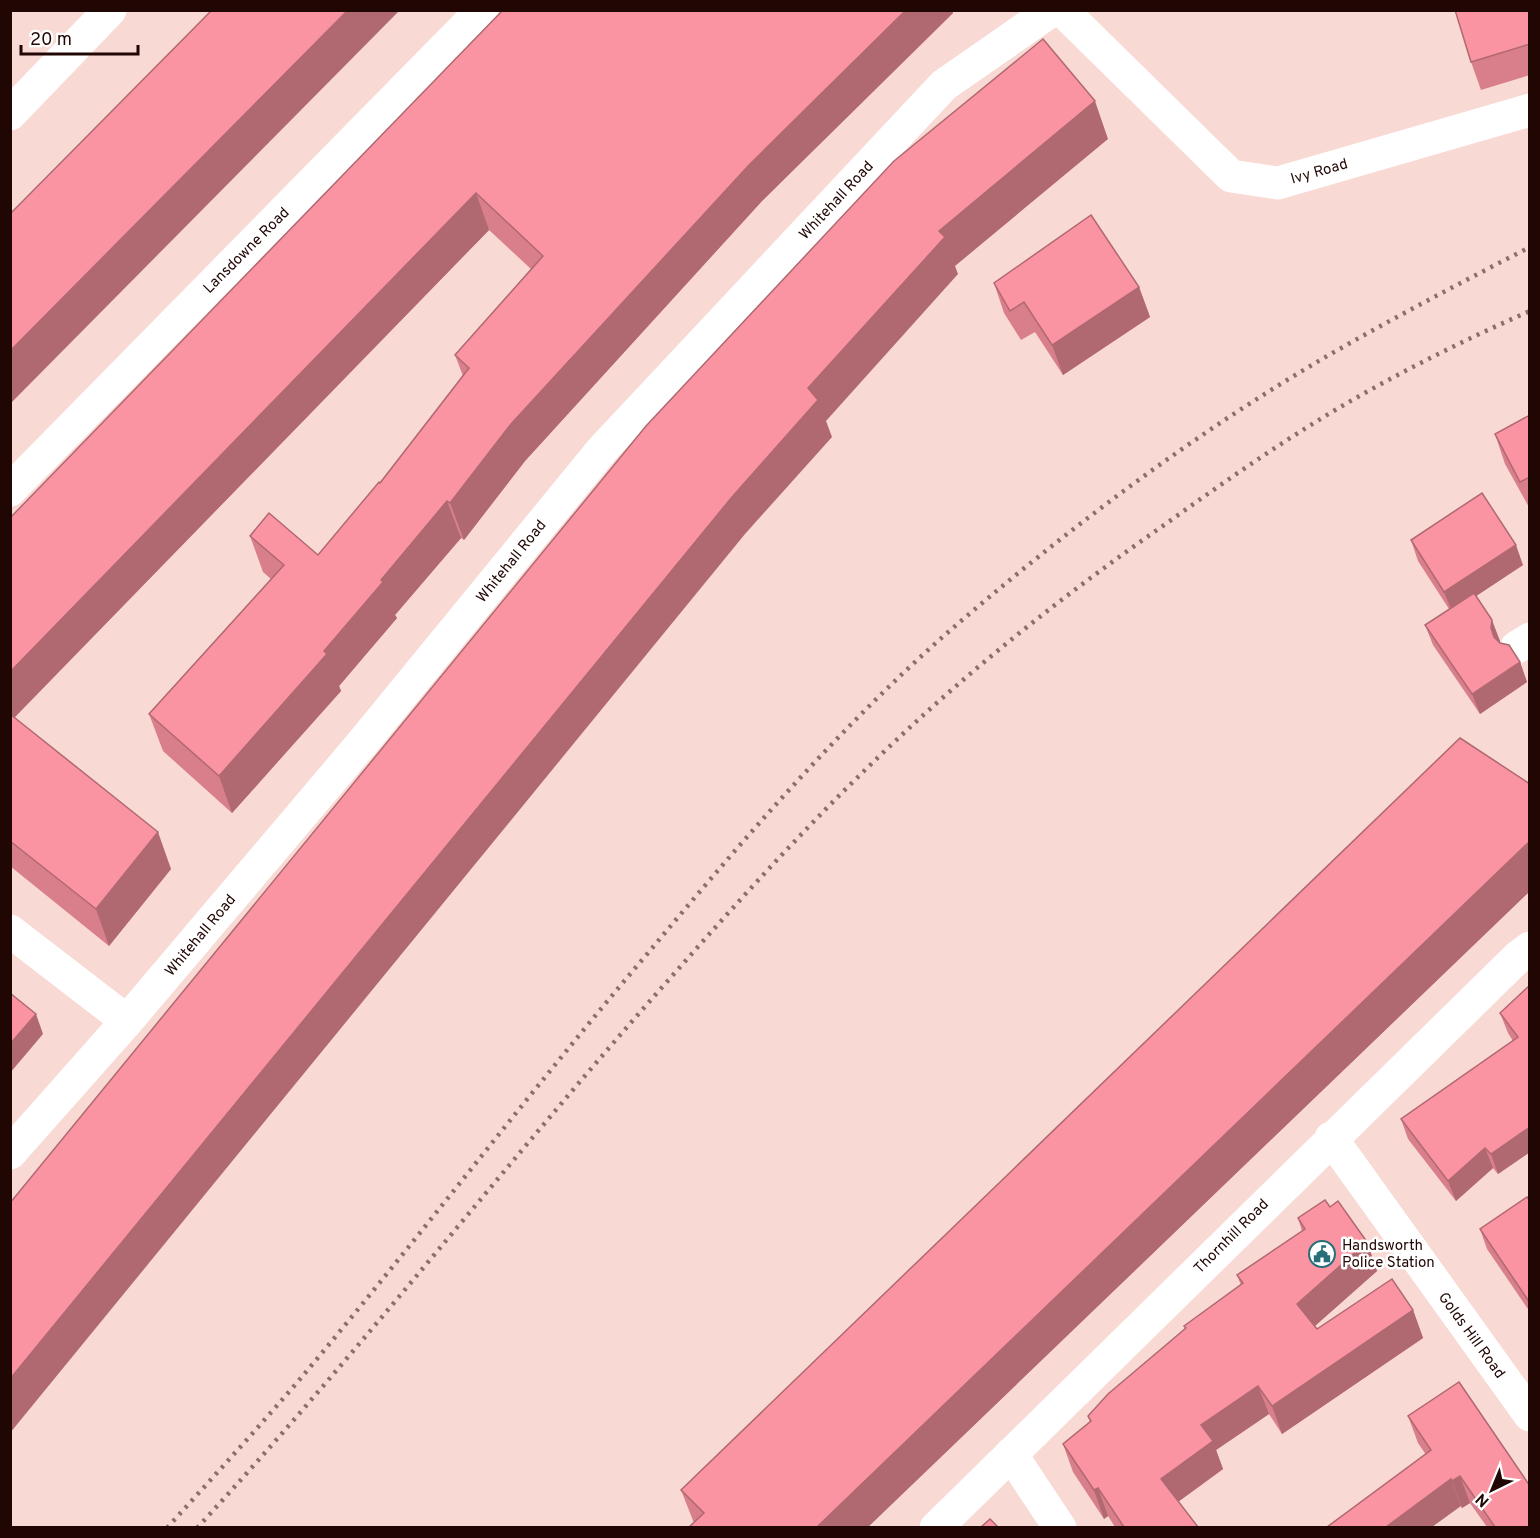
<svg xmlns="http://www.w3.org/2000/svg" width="1540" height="1538" font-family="Overpass,sans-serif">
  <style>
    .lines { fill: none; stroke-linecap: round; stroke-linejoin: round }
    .minor { stroke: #fff; stroke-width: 33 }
    .rail { stroke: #8c6f6b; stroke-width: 4.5; stroke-dasharray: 3 6; stroke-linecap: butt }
    .wall { fill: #d87f8b }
    .shaded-wall { fill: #b06871 }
    .building { fill: #fb94a2; stroke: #b06871; stroke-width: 1.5 }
    .labels { text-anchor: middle; stroke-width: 5; stroke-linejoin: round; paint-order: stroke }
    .street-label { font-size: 15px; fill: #210704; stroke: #fff }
    .poi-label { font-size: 15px; fill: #210704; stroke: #fff; text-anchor: start }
  </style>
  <rect width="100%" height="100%" fill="#f9d9d3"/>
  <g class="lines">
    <g class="minor">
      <polyline points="1062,10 1231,176 1278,183 1530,110"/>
      <polyline points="10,114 110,10"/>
      <polyline points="10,490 482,10"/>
      <polyline points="1517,647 1530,639"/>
      <polyline points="10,931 127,1021"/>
      <polyline points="1331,1138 1530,1415"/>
      <polyline points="10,1153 127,1021 364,741 602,450 944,85 1052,10"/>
      <polyline points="1011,1454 1060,1528"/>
      <polyline points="936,1528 1518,957 1530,948"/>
    </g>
    <g class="rail">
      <path d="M167,1528C214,1476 261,1425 306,1372C422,1234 531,1090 648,953C741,842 837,730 946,634C1062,533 1196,432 1329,355C1395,317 1462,282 1530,247"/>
      <path d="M197,1528C365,1346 516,1150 681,966C748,890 816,816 889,747C975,665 1069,591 1167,523C1224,482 1281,442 1342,406C1402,371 1466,339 1530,311"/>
    </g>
  </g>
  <g class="wall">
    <polygon points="503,10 952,10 953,13 762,201 525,461 464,540 461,538 395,615 397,618 339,686 341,691 232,813 163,751 149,714 271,579 263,572 250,536 318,555 380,483 463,376 455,355 531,269 489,230 15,717 171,869 109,946 10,866 10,518"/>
    <polygon points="1530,10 1530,75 1481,90 1471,62"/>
    <polygon points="994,283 1139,287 1150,317 1063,375 1035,332 1021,340 1004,313"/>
    <polygon points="1530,415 1530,509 1505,464 1495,434"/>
    <polygon points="1411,540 1523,565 1476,596 1500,641 1500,642 1520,662 1527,682 1480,714 1433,645 1425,625 1449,609 1418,561"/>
    <polygon points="1530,784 1530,891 868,1527 694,1523 681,1490"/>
    <polygon points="1530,985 1530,1152 1498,1174 1493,1168 1456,1201 1408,1139 1401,1119 1513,1041 1508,1033 1500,1013"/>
    <polygon points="1530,1201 1530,1312 1487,1249 1480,1229"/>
    <polygon points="1330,1207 1367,1242 1377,1271 1315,1326 1317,1329 1413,1310 1423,1338 1282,1434 1269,1414 1216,1450 1223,1469 1178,1502 1198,1527 1115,1527 1108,1516 1104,1519 1073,1472 1063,1444 1090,1422 1088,1416 1185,1328 1184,1326 1241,1285 1237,1275 1302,1231 1298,1218"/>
    <polygon points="1408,1416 1530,1527 1487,1527 1470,1503 1462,1508 1418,1443"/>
  </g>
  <g class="shaded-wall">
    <polygon points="348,10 400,10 10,404 10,351"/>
    <polygon points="906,10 952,10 953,13 762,201 525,461 464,540 450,503 511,424 749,165"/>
    <polygon points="1095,101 1108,139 955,266 958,274 826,421 832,437 745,534 10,1433 10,1379 808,388 939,231"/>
    <polygon points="476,193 489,230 10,722 10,672"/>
    <polygon points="1139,287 1150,317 1063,375 1052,345"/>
    <polygon points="447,501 461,538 395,615 397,618 339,686 341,691 232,813 219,776 324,651 381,580"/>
    <polygon points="1516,545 1523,565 1452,612 1444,592"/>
    <polygon points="1492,620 1500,641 1498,648 1491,628"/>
    <polygon points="1520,662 1527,682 1480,714 1472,694"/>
    <polygon points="158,832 171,869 109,946 96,909"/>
    <polygon points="1530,841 1530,891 868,1527 817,1527"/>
    <polygon points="36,1014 43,1034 10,1073 10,1044"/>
    <polygon points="1530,1127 1530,1152 1498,1174 1491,1154"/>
    <polygon points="1485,1148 1493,1168 1456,1201 1448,1181"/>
    <polygon points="1367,1242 1377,1271 1308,1332 1297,1304"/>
    <polygon points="1413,1310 1423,1338 1282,1434 1272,1406"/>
    <polygon points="1258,1386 1269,1414 1216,1450 1223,1469 1171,1507 1161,1479 1201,1425"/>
    <polygon points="1460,1476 1470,1503 1462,1508 1452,1481"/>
    <polygon points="1451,1479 1461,1506 1432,1527 1386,1527"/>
    <polygon points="1098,1488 1108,1516 1104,1519 1094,1490"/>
  </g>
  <g class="building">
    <polygon points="212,10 348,10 10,351 10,214"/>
    <polygon points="503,10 906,10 749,165 511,424 450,503 447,501 381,580 383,582 324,651 327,654 219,776 149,714 284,565 250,536 269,513 318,555 379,482 380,483 469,368 455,355 543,256 476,193 10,672 10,518"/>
    <polygon points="1455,10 1530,10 1530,44 1471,62"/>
    <polygon points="1043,39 1095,101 939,231 945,237 808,388 818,400 732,497 10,1379 10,1203 646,426 894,161"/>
    <polygon points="1091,215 1139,287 1052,345 1024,302 1010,311 994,283"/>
    <polygon points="1530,415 1530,477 1520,482 1495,434"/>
    <polygon points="1482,493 1516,545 1444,592 1411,540"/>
    <polygon points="1474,593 1492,620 1491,628 1494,637 1500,643 1509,645 1520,662 1472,694 1425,625"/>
    <polygon points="10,714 158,832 96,909 10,841"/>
    <polygon points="1460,738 1530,784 1530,841 817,1527 689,1527 704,1513 681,1490"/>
    <polygon points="1530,985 1530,1127 1491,1154 1485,1148 1448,1181 1401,1119 1518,1037 1500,1013"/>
    <polygon points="10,993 36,1014 10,1044"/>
    <polygon points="1527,1197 1530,1201 1530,1303 1480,1229"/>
    <polygon points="1325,1200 1330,1207 1338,1201 1367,1242 1297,1304 1317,1329 1392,1279 1413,1310 1272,1406 1258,1386 1201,1425 1213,1441 1161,1479 1198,1527 1124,1527 1098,1488 1094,1490 1063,1444 1091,1421 1088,1416 1108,1394 1186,1328 1184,1326 1243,1283 1237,1275 1305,1229 1298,1218"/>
    <polygon points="1459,1382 1530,1486 1530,1527 1495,1527 1460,1476 1452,1481 1451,1479 1386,1527 1327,1527 1431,1450 1408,1416"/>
    <polygon points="990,1519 998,1527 981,1527"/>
  </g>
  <defs>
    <symbol id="civic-ring" viewBox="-11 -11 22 22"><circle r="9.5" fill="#fff" stroke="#276e7b" stroke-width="1.5"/><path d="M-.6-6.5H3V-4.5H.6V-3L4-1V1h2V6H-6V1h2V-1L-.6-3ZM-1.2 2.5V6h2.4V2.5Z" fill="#276e7b"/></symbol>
  </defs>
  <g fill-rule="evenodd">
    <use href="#civic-ring" x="1307" y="1239" width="30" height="30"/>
  </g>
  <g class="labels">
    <g class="street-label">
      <text transform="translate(1319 171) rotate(-16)" y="5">Ivy Road</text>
      <text transform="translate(836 200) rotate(-47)" y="5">Whitehall Road</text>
      <text transform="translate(246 250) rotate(-45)" y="5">Lansdowne Road</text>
      <text transform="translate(511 561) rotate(-51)" y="5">Whitehall Road</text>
      <text transform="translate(200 935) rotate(-50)" y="5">Whitehall Road</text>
      <text transform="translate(1231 1236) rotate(-45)" y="5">Thornhill Road</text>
      <text transform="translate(1472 1335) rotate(54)" y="5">Golds Hill Road</text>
    </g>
    <g class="poi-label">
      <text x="1342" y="1250">Handsworth<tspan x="1342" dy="17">Police Station</tspan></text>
    </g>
  </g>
  <rect width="1540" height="1538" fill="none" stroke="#210704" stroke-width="24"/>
  <g transform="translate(1492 1490) rotate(223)" stroke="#ffffff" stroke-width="4.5" paint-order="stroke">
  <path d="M0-4.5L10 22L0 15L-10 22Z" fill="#210704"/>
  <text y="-9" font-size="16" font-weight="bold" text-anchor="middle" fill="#210704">N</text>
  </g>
  <path d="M21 45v9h117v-9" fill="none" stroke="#210704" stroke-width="3"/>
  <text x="30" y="45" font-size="18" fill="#210704" stroke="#ffffff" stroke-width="4.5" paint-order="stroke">20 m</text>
</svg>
